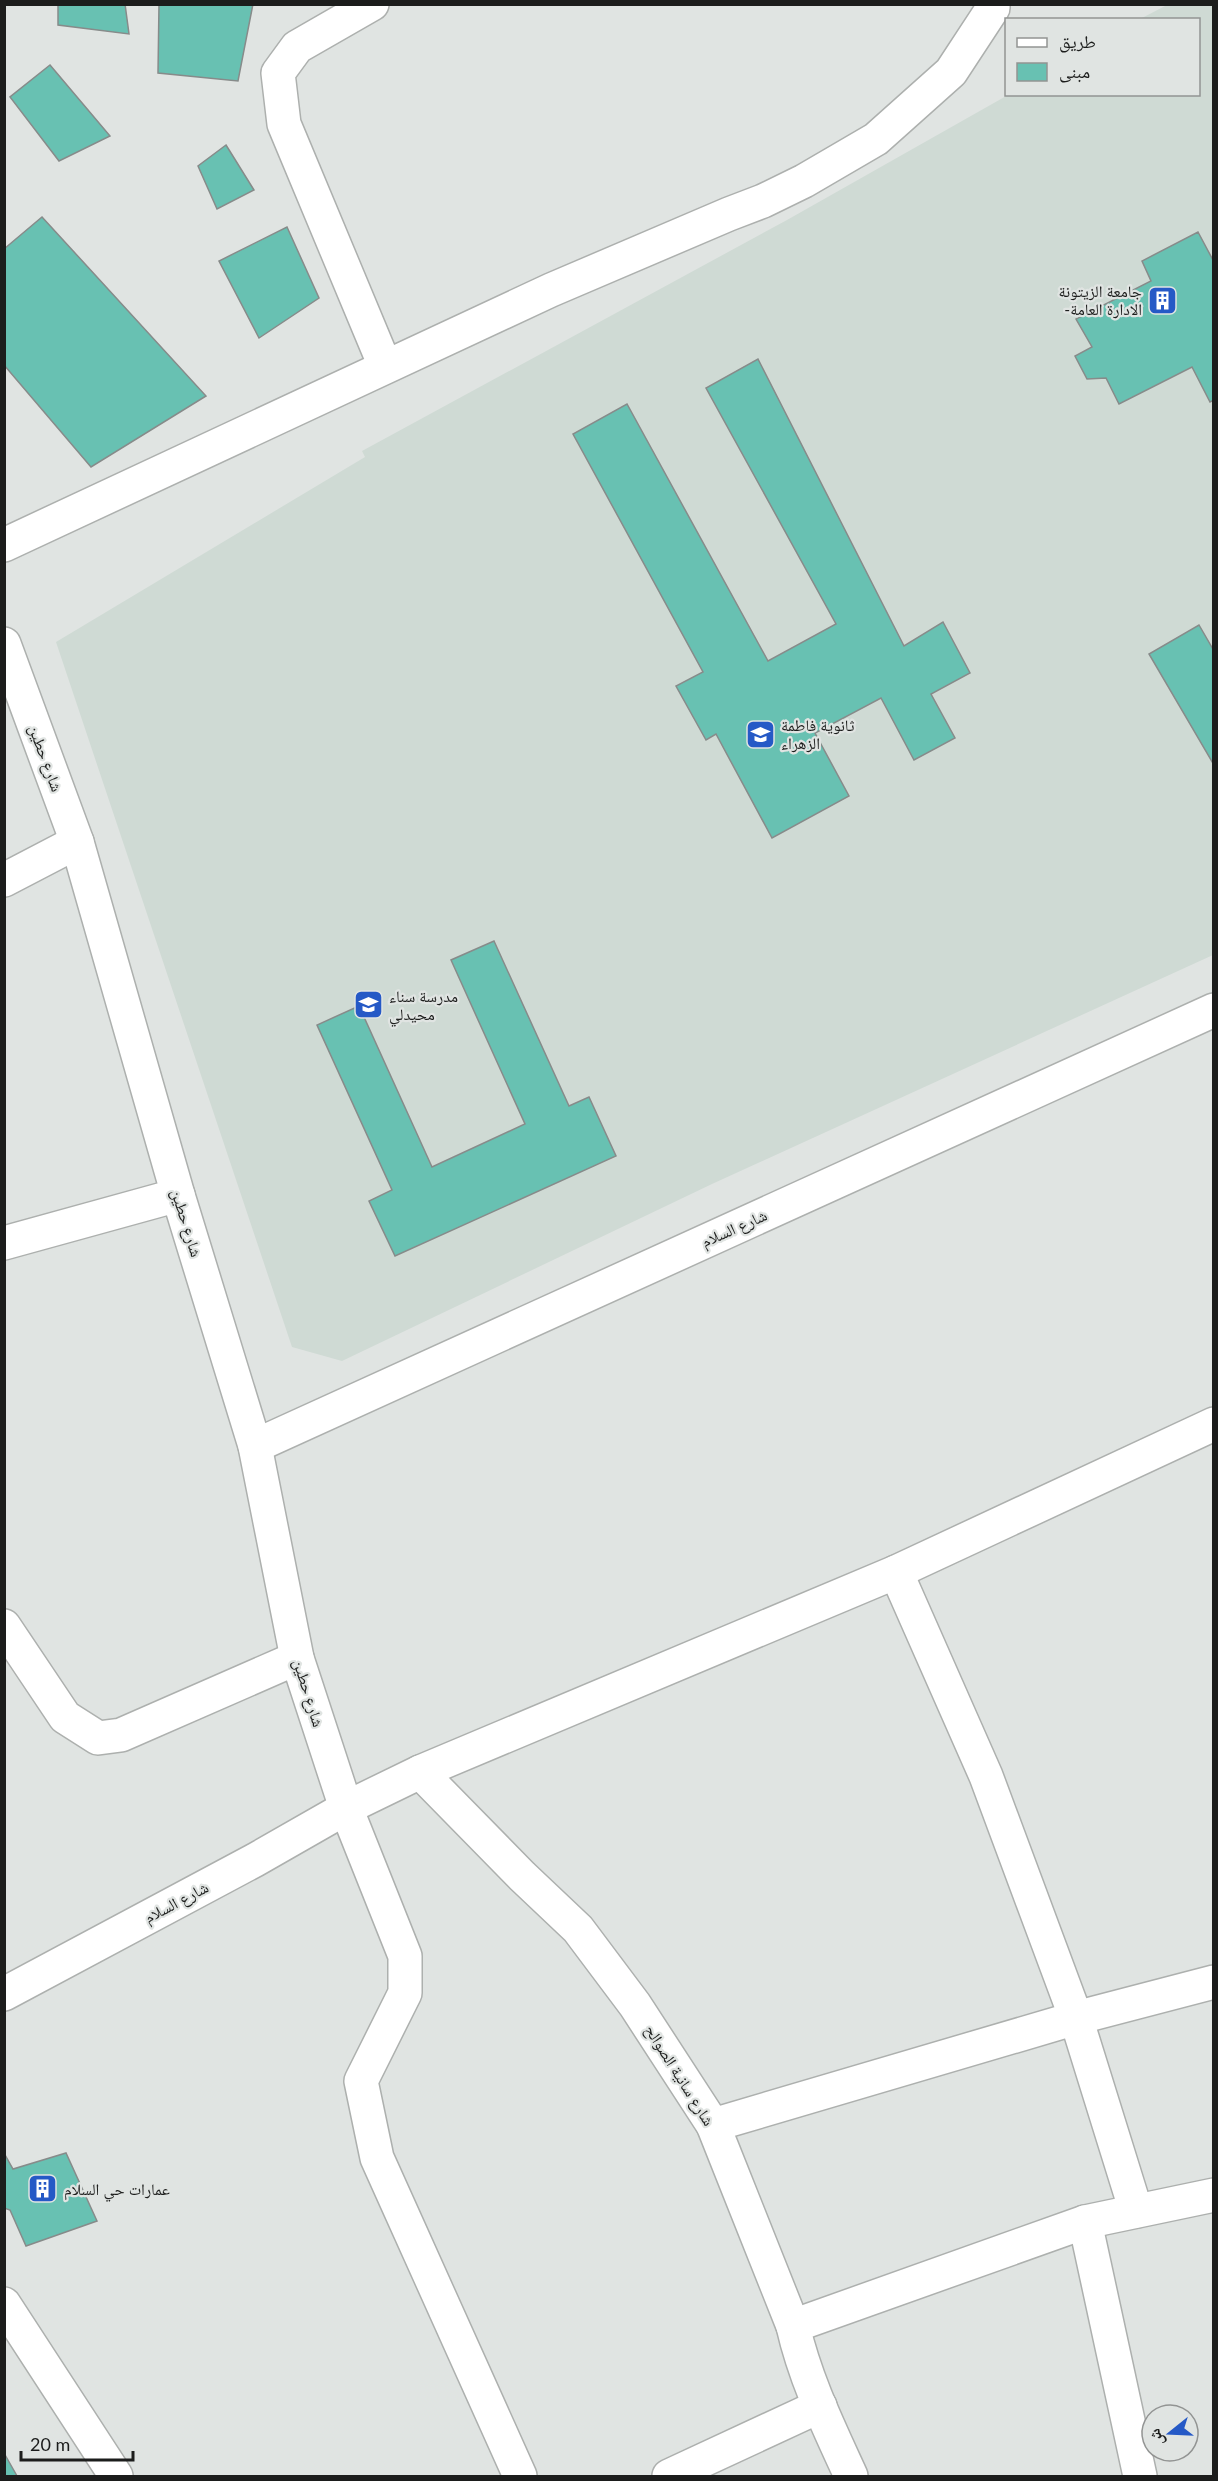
<svg xmlns="http://www.w3.org/2000/svg" width="1218" height="2481" font-family="Lato,'Noto Naskh Arabic',sans-serif">
  <style>
    .built { fill: #cfdad4 }
    .building { fill: #68c1b2; stroke: #878b8a; stroke-width: 1.5 }
    .lines { fill: none; stroke-linecap: round; stroke-linejoin: round }
    .minor-casing { stroke: #adb0ae; stroke-width: 36 }
    .minor { stroke: #fff; stroke-width: 33 }
    .labels { text-anchor: middle; stroke-width: 4.5; stroke-linejoin: round; paint-order: stroke }
    .poi-label { font-size: 16px; fill: #1c1d1c; stroke: #e0e4e2; text-anchor: start }
    .street-label { font-size: 16px; fill: #1c1d1c; stroke: #e0e4e2 }
  </style>
  <rect width="100%" height="100%" fill="#e0e4e2"/>
  <polygon class="built" points="1167,5 1213,5 1213,955 712,1184 342,1361 292,1347 56,642 365,457 362,451 787,220 1008,95 1198,94 1198,20 1140,19"/>
  <g class="building">
    <polygon points="58,4 125,4 129,34 58,25"/>
    <polygon points="159,4 253,4 238,81 158,73"/>
    <polygon points="50,65 110,136 59,161 10,97"/>
    <polygon points="226,145 254,190 217,209 198,166"/>
    <polygon points="42,217 206,396 91,467 4,365 4,249"/>
    <polygon points="287,227 319,298 259,338 219,261"/>
    <polygon points="1198,232 1214,262 1214,400 1210,402 1192,367 1119,404 1106,378 1087,379 1075,356 1092,347 1076,319 1151,281 1142,261"/>
    <polygon points="758,359 904,646 943,622 970,673 931,694 955,738 914,760 881,698 815,733 849,796 772,838 716,734 706,740 676,686 703,672 573,434 627,404 768,661 836,624 706,388"/>
    <polygon points="1199,625 1214,651 1214,765 1149,654"/>
    <polygon points="494,941 569,1106 589,1097 616,1156 395,1256 369,1201 392,1190 317,1025 359,1006 432,1167 525,1124 451,960"/>
    <polygon points="4,2153 13,2169 66,2153 97,2221 26,2246 10,2210 4,2208"/>
    <polygon points="4,2453 17,2476 4,2476"/>
  </g>
  <g class="lines">
    <defs>
      <g id="minor">
        <polyline points="372,4 297,47 278,73 284,124 385,366"/>
        <polyline points="4,545 551,290 729,214 763,201 804,181 876,139 951,72 993,8 993,4"/>
        <polyline points="4,644 77,842 178,1195 255,1446 297,1658 346,1808 405,1956 405,1993 361,2081 377,2158 520,2476"/>
        <polyline points="4,880 77,842"/>
        <polyline points="4,1243 178,1195"/>
        <polyline points="255,1446 1214,1010"/>
        <polyline points="896,1572 986,1776 1076,2018 1136,2211"/>
        <polyline points="4,1626 65,1717 98,1738 121,1735 297,1658"/>
        <path d="M420,1772L522,1876L578,1929L635,2005L713,2125L793,2326C805,2379 829,2428 851,2476"/>
        <polyline points="4,1994 255,1860 346,1808 420,1772 896,1572 1214,1424"/>
        <polyline points="713,2125 1076,2018 1214,1982"/>
        <polyline points="1085,2222 1140,2476"/>
        <polyline points="4,2304 116,2476"/>
        <polyline points="793,2326 1085,2222 1214,2195"/>
        <polyline points="669,2476 820,2406"/>
      </g>
    </defs>
    <use href="#minor" class="minor-casing"/>
    <use href="#minor" class="minor"/>
  </g>
  <defs>
    <symbol id="building-square" viewBox="-11 -11 22 22"><rect x="-9" y="-9" width="18" height="18" rx="4" fill="#2559c6" stroke="#e0e4e2"/><path d="M-4-6H4V6H1V3H-1V6H-4ZM-2.5-4.3h1.7v1.8h-1.7ZM.8-4.3h1.7v1.8H.8ZM-2.5-1h1.7V.8h-1.7ZM.8-1h1.7V.8H.8Z" fill="#fff"/></symbol>
    <symbol id="school-square" viewBox="-11 -11 22 22"><rect x="-9" y="-9" width="18" height="18" rx="4" fill="#2559c6" stroke="#e0e4e2"/><path d="M0-5L7-2L0 1L-7-2ZM-4 1L0 2.5L4 1V4Q0 6-4 4Z" fill="#fff"/></symbol>
  </defs>
  <g fill-rule="evenodd">
    <use href="#building-square" x="1146" y="284" width="33" height="33"/>
    <use href="#school-square" x="744" y="718" width="33" height="33"/>
    <use href="#school-square" x="352" y="988" width="33" height="33"/>
    <use href="#building-square" x="26" y="2172" width="33" height="33"/>
  </g>
  <g class="labels">
    <g class="poi-label">
      <text x="1142" y="297" text-anchor="end">جامعة الزيتونة<tspan x="1142" dy="18">-الادارة العامة</tspan></text>
      <text x="781" y="731">ثانوية فاطمة<tspan x="781" dy="18">الزهراء</tspan></text>
      <text x="389" y="1002">مدرسة سناء<tspan x="389" dy="18">محيدلي</tspan></text>
      <text x="64" y="2195">عمارات حي السلام</text>
    </g>
    <g class="street-label">
      <text transform="translate(46 758) rotate(70)" y="6">شارع حطين</text>
      <text transform="translate(187 1223) rotate(73)" y="6">شارع حطين</text>
      <text transform="translate(734 1228) rotate(-24)" y="6">شارع السلام</text>
      <text transform="translate(309 1693) rotate(73)" y="6">شارع حطين</text>
      <text transform="translate(176 1902) rotate(-28)" y="6">شارع السلام</text>
      <text transform="translate(680 2075) rotate(58)" y="6">شارع سانية الصوالح</text>
    </g>
  </g>
  <rect width="1218" height="2481" fill="none" stroke="#1c1d1c" stroke-width="12"/>
  <rect x="1005" y="18" width="195" height="78" fill="#e0e4e2" stroke="#929493" stroke-width="1.5"/>
  <rect x="1017" y="38" width="30" height="9" fill="#ffffff" stroke="#929493" stroke-width="1.5"/>
  <text x="1059" y="48" font-size="18" fill="#1c1d1c">طريق</text>
  <rect x="1017" y="63" width="30" height="18" fill="#68c1b2" stroke="#929493" stroke-width="1.5"/>
  <text x="1059" y="78" font-size="18" fill="#1c1d1c">مبنى</text>
  <g transform="translate(1170 2433) rotate(252)"><circle r="28" fill="#e0e4e2" stroke="#929493" stroke-width="1.5"/>
  <path d="M0-4.5L10 22L0 15L-10 22Z" fill="#2559c6"/>
  <text y="-9" font-size="16" font-weight="bold" text-anchor="middle" fill="#1c1d1c">ش</text>
  </g>
  <path d="M21 2451v9h112v-9" fill="none" stroke="#1c1d1c" stroke-width="3"/>
  <text x="30" y="2451" font-size="18" fill="#1c1d1c" stroke="#e0e4e2" stroke-width="4.5" paint-order="stroke">20 m</text>
</svg>
